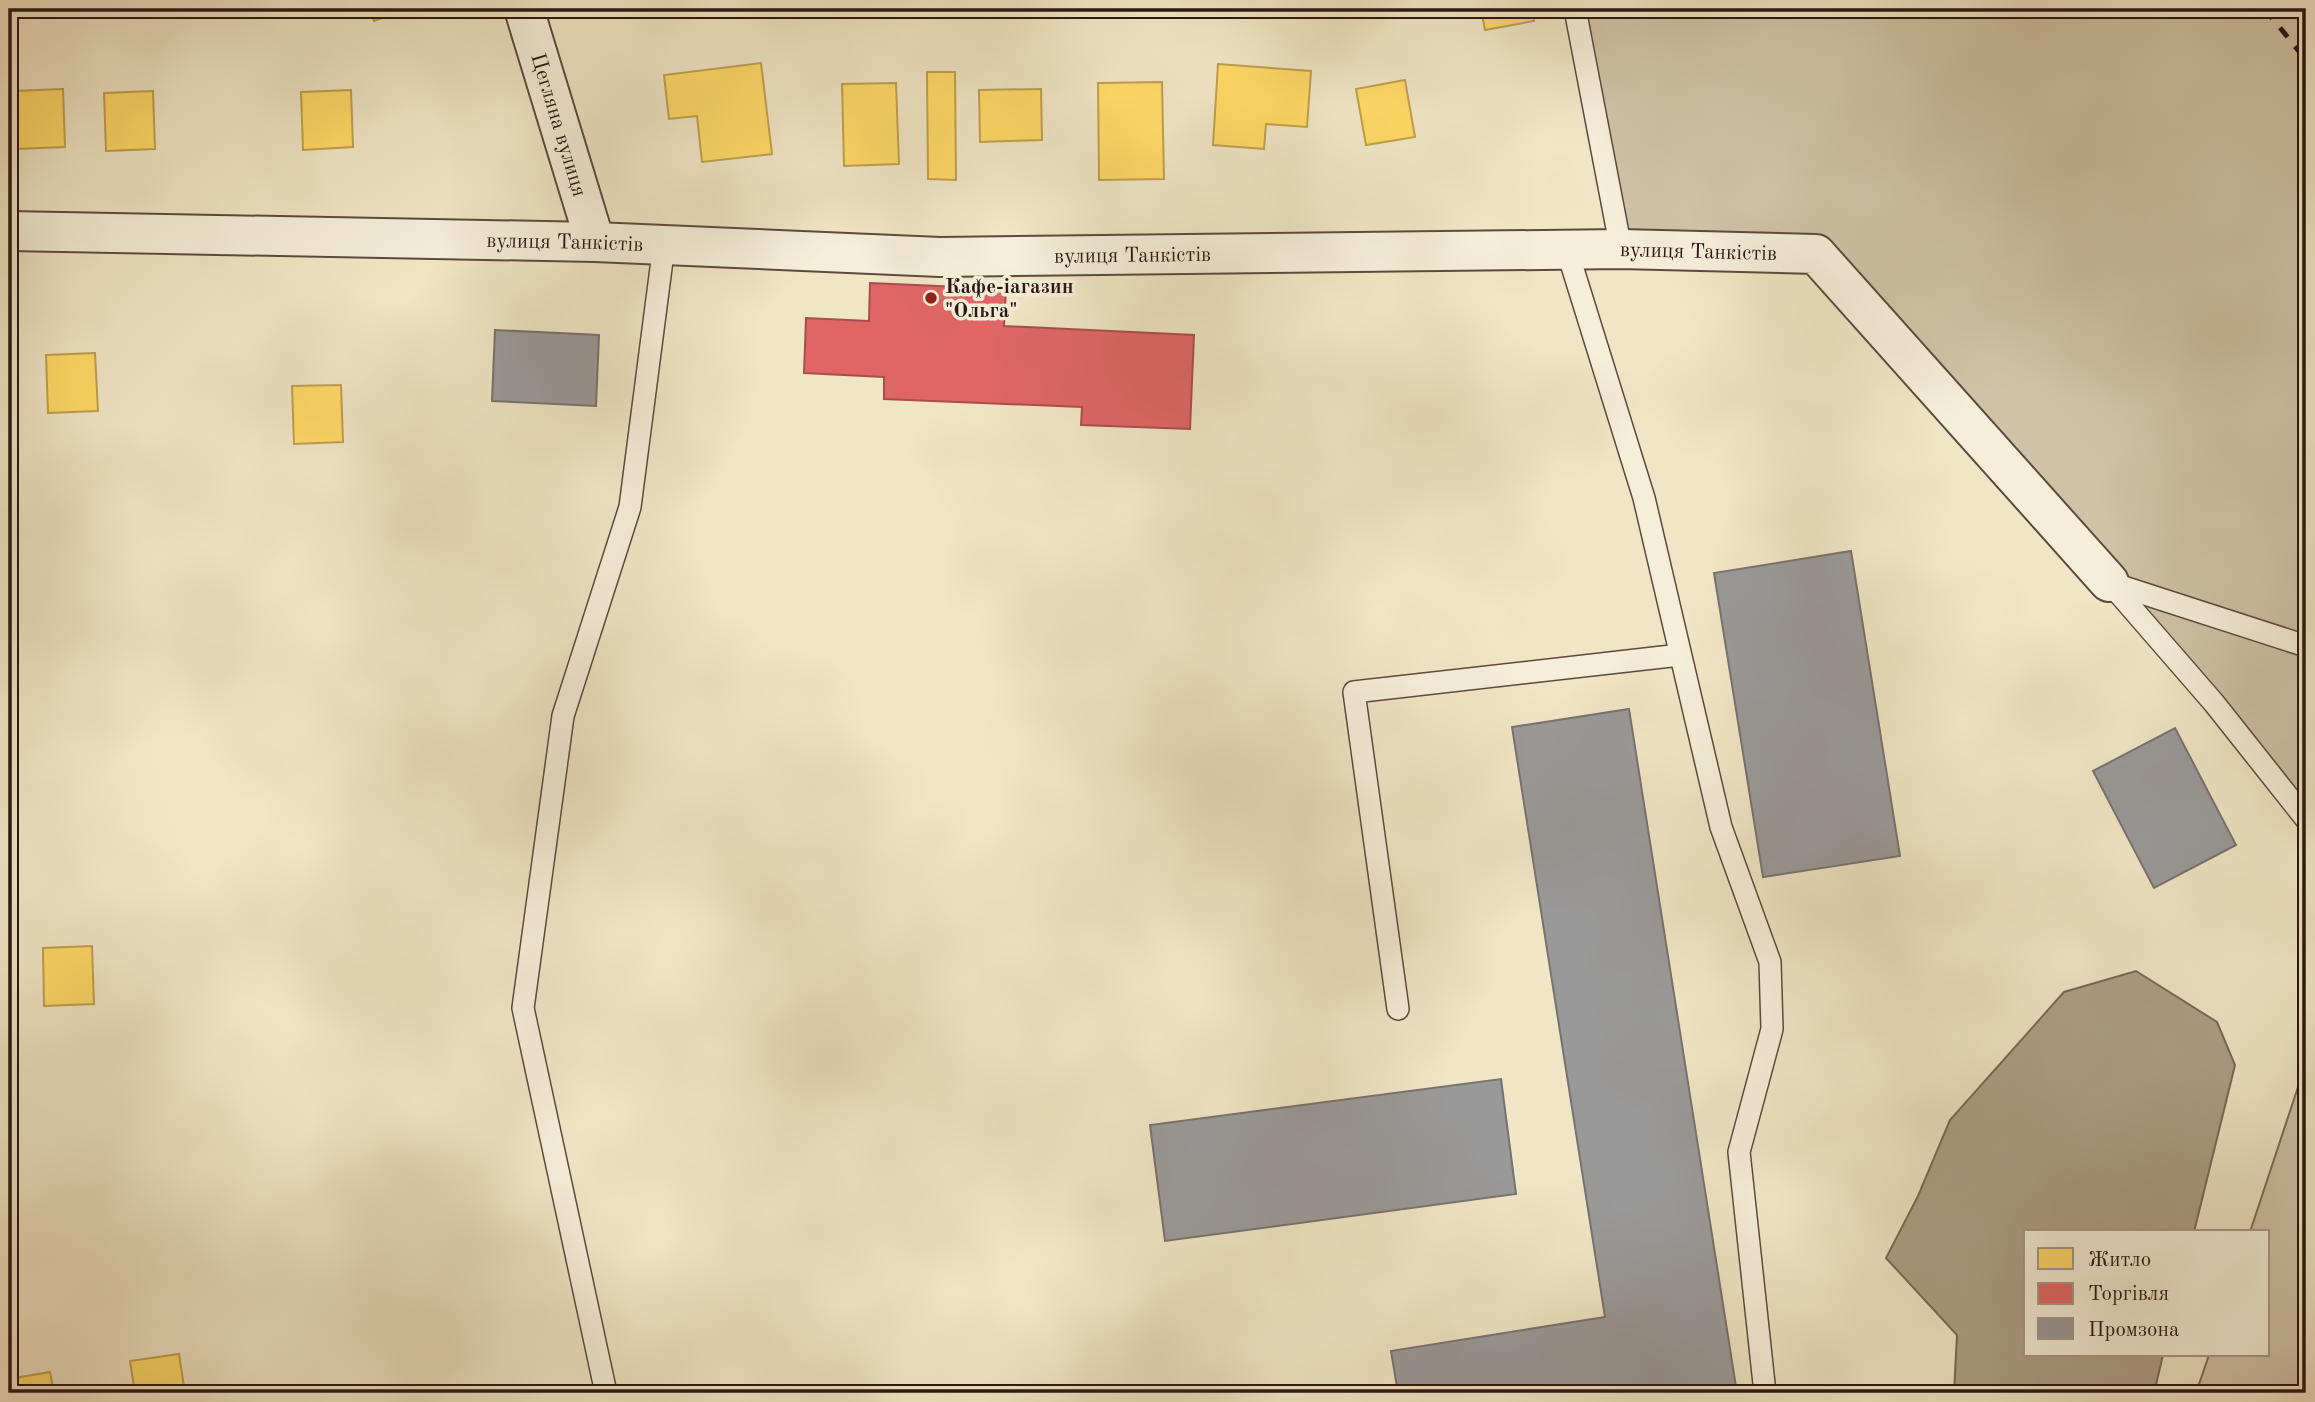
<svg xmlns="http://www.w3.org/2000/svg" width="2315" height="1402" font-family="'Old Standard TT',serif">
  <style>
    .green { fill: #cfc2a6; stroke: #7d6c5b; stroke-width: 2 }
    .water { fill: #ad9f87; stroke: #796957; stroke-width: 2 }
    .homes { fill: #ffd966; stroke: #bf9f4c; stroke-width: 2 }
    .shops { fill: #e06666; stroke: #aa4e4c; stroke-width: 2 }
    .industry { fill: #999; stroke: #787270; stroke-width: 2 }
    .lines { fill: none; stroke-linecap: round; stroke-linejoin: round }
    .lane-casing { stroke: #5c4a3d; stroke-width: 24 }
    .street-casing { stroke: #5c4a3d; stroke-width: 42 }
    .lane { stroke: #f5eed9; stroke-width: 21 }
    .street { stroke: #f5eed9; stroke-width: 38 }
    .rail { stroke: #2b1710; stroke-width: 5; stroke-dasharray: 12 12; stroke-linecap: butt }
    .poi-dot { fill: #8f2418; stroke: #f5eed9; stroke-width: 2.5 }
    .labels { text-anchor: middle; stroke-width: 7; stroke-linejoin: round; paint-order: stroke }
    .street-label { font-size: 21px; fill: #2b1710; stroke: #f5eed9 }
    .poi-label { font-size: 21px; font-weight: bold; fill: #2b1710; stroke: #f5eed9; text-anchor: start }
  </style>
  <rect width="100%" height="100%" fill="#f0e5c5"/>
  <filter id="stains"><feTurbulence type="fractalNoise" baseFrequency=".00286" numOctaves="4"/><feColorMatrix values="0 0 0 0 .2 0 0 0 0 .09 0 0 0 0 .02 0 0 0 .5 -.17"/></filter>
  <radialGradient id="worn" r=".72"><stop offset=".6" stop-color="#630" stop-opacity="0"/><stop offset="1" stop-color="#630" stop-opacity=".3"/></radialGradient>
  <g class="green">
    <polygon points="1575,9 2306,9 2306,819 1816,254 1621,249"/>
    <polygon points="2303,1072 2306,1076 2306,1393 2196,1393 2209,1355 2268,1355 2268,1232 2250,1232"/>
  </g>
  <polygon class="water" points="2136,971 2217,1022 2235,1065 2194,1232 2026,1232 2026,1355 2163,1355 2154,1393 1954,1393 1957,1335 1886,1258 1918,1196 1950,1120 2064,992"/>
  <g class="homes">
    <polygon points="369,9 407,9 374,21"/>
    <polygon points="1481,9 1532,9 1534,21 1485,30"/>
    <polygon points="761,63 772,154 702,162 697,116 669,119 664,75"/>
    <polygon points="1218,64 1311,71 1307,127 1266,124 1264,149 1213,145"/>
    <polygon points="927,72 955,72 956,180 928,179"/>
    <polygon points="1405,80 1415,137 1366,145 1356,89"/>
    <polygon points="1162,82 1164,179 1099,180 1098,83"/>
    <polygon points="896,83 899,164 844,166 842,84"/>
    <polygon points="63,89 65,147 16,149 13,91"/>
    <polygon points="1041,89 1042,140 980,142 979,90"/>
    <polygon points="351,90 353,147 303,150 301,92"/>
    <polygon points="153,91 155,149 106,151 104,93"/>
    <polygon points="95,353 98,411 48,413 46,355"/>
    <polygon points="341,385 343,442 294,444 292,386"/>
    <polygon points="92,946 94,1004 44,1006 43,948"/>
    <polygon points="179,1354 185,1393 135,1393 130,1361"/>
    <polygon points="50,1372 54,1393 9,1393 9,1379"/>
  </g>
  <polygon class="shops" points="870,283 1006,289 1004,326 1194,335 1190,429 1081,425 1082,407 884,399 884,377 804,373 806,318 869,321"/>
  <g class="industry">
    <polygon points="495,330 599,335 596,406 492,401"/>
    <polygon points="1851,551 1900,856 1763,877 1714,573"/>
    <polygon points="1629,709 1737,1393 1398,1393 1391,1351 1605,1317 1512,727"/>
    <polygon points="2175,728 2236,845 2154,888 2093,771"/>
    <polygon points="1501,1079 1516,1194 1165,1241 1150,1125"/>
  </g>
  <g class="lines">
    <defs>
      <g id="lane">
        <polyline points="1575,9 1621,249"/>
        <polyline points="1567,250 1644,498 1721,827 1770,962 1772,1029 1739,1152 1765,1393"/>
        <polyline points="2109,582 2214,703 2306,819"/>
        <polyline points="2111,583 2306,646"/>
        <polyline points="1398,1009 1354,692 1680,655"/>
        <polyline points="606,1393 523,1008 563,716 630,507 664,245"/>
      </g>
      <g id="street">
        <path id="s1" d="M524,9L595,242"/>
        <path id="s2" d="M9,231L595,242L940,257L1621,249L1816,254L2109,582"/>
      </g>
    </defs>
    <use href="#lane" class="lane-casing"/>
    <use href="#street" class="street-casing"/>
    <use href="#lane" class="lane"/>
    <use href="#street" class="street"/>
    <polyline class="rail" points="2265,9 2306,60"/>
  </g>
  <circle class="poi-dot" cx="931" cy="298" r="7"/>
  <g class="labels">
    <g class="street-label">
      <text dy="7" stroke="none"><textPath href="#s1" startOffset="121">Цегляна вулиця</textPath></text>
      <text dy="7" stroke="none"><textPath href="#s2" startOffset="556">вулиця Танкістів</textPath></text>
      <text dy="7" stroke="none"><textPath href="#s2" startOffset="1690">вулиця Танкістів</textPath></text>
      <text dy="7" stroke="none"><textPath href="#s2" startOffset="1124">вулиця Танкістів</textPath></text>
    </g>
    <g class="poi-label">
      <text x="945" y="293">Кафе-іагазин<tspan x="945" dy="24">"Ольга"</tspan></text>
    </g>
  </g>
  <rect width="2315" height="1402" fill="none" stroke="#f0e5c5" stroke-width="35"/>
  <rect x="10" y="10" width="2294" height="1381" fill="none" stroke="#2b1710" stroke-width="3.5"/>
  <rect x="18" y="18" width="2280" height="1367" fill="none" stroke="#2b1710" stroke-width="2"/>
  <rect x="2024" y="1230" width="245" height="126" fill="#f5eed9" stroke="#a49889" stroke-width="2"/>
  <rect x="2038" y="1248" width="35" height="21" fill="#ffd966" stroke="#a49889" stroke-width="2"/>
  <text x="2088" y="1266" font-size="21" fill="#2b1710">Житло</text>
  <rect x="2038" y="1283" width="35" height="21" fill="#e06666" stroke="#a49889" stroke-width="2"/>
  <text x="2088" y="1300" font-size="21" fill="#2b1710">Торгівля</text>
  <rect x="2038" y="1318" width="35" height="21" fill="#999999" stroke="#a49889" stroke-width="2"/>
  <text x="2088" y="1336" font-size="21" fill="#2b1710">Промзона</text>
  <rect width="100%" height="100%" filter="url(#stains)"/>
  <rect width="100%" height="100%" fill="url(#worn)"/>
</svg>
